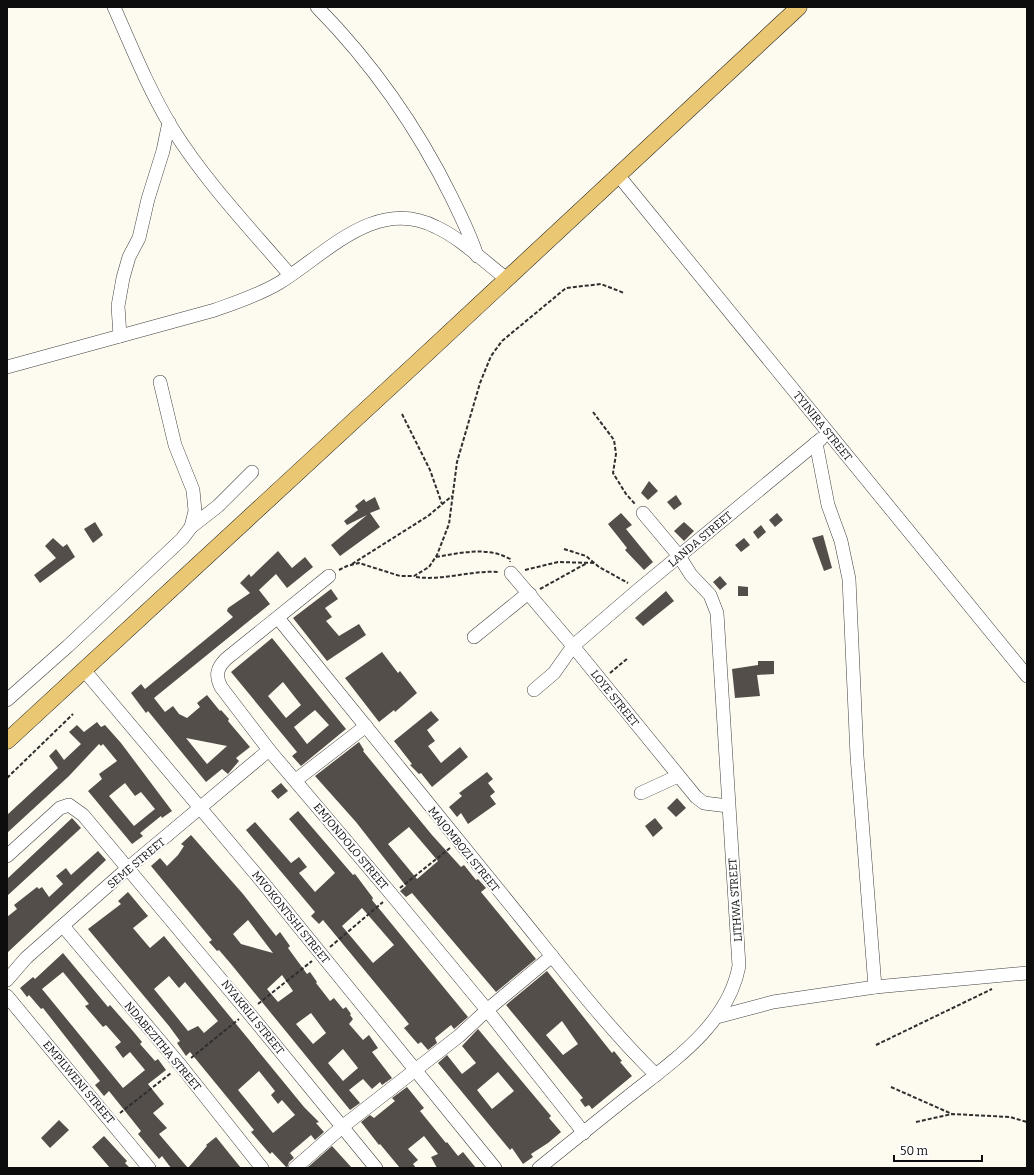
<svg xmlns="http://www.w3.org/2000/svg" width="1034" height="1175" font-family="Bitter,serif">
  <style>
    .building { fill: #544e4a; fill-rule: evenodd }
    .lines { fill: none; stroke-linecap: round; stroke-linejoin: round }
    .minor-casing { stroke: #404040; stroke-width: 14 }
    .major-casing { stroke: #1e1e1e; stroke-width: 17 }
    .path { stroke: #2f2f2f; stroke-width: 2; stroke-dasharray: 4 2; stroke-linecap: butt }
    .minor { stroke: #fff; stroke-width: 13 }
    .major { stroke: #eac772; stroke-width: 16 }
    .labels { text-anchor: middle; stroke-width: 4; stroke-linejoin: round; paint-order: stroke }
    .street-label { font-size: 11px; fill: #0d0d0d; stroke: #fff }
  </style>
  <rect width="100%" height="100%" fill="#fdfaef"/>
  <g class="building">
    <polygon points="649,481 658,491 648,500 641,493"/>
    <polygon points="676,495 682,504 674,510 667,502"/>
    <polygon points="375,497 380,509 370,513 380,527 340,556 331,545 367,515 347,525 344,521 358,510 355,506 364,499 366,502"/>
    <polygon points="621,513 632,525 626,529 653,562 644,570 625,550 627,548 608,524"/>
    <polygon points="777,513 783,520 775,527 769,520"/>
    <polygon points="95,522 103,535 93,543 84,529"/>
    <polygon points="684,522 694,531 684,541 674,531"/>
    <polygon points="761,525 766,532 758,539 753,532"/>
    <polygon points="823,535 832,568 824,571 812,538"/>
    <polygon points="53,538 63,547 67,544 75,557 40,583 34,575 56,558 45,546"/>
    <polygon points="744,538 750,545 741,552 735,545"/>
    <path d="M278,551L292,568L305,557L313,567L287,588L276,574L259,590L270,604L154,698L165,712L173,706L179,714L187,718L200,707L197,703L207,695L220,711L221,710L229,719L228,721L250,747L236,758L239,761L228,774L222,769L206,782L148,711L146,713L131,693L141,684L145,689L233,617L227,611L228,608L250,593L240,583L249,574L251,577ZM186,738L227,746L207,764Z"/>
    <polygon points="720,576 727,584 720,590 713,582"/>
    <polygon points="738,586 748,587 748,596 738,596"/>
    <polygon points="331,589 338,599 325,608 332,617 326,621 339,636 359,624 366,635 327,661 293,618"/>
    <polygon points="666,591 674,601 643,626 635,618"/>
    <path d="M272,638L346,729L301,766L292,756L297,752L231,672ZM283,682L301,705L286,718L268,696ZM315,710L329,725L307,744L294,727Z"/>
    <polygon points="382,652 398,673 400,671 417,693 395,712 394,710 379,722 345,678"/>
    <polygon points="758,661 774,661 774,674 757,675 760,696 735,698 732,669 758,665"/>
    <polygon points="431,711 439,720 427,730 435,741 428,746 441,763 460,747 468,757 432,787 421,773 419,774 410,765 412,764 394,741"/>
    <path d="M97,722L101,727L105,725L121,743L172,811L162,818L161,816L140,833L143,836L132,844L88,791L102,779L99,774L117,761L103,744L101,746L99,744L69,776L7,833V815L58,768L49,756L56,749L64,760L81,744L69,732L77,725L84,732ZM125,783L135,796L141,792L155,809L134,826L109,796Z"/>
    <path d="M359,742L364,750L363,751L432,835L461,867L464,865L476,880L478,879L486,888L481,892L536,959L496,992L412,893L406,897L400,891L406,886L356,822L315,776ZM409,827L438,861L417,879L388,844Z"/>
    <polygon points="487,772 493,779 488,783 495,792 490,796 496,804 468,824 461,813 457,817 449,807 462,796 459,793"/>
    <polygon points="281,783 288,791 278,799 271,791"/>
    <polygon points="677,798 686,808 676,817 667,808"/>
    <path d="M298,811L353,875L355,874L373,898L372,900L468,1017L454,1029L451,1025L435,1038L437,1043L428,1050L421,1042L418,1044L404,1028L409,1024L323,920L319,924L311,916L315,912L246,830L255,822L291,863L299,857L307,867L299,873L315,892L335,873L289,819ZM362,908L394,945L373,963L342,926Z"/>
    <polygon points="72,818 81,828 7,896 7,879"/>
    <polygon points="655,818 663,828 653,837 645,826"/>
    <path d="M191,835L243,894L276,936L280,932L290,946L288,948L307,974L310,972L317,982L316,983L330,1001L334,998L343,1009L346,1007L351,1014L350,1015L353,1019L349,1024L363,1040L369,1035L378,1048L372,1052L392,1078L382,1085L380,1082L372,1089L363,1079L349,1090L360,1103L350,1110L231,964L219,950L217,951L209,942L212,940L151,866L160,858L167,866L178,855L184,846L181,844ZM248,920L273,953L241,944L233,934ZM282,975L293,991L278,1002L267,989ZM311,1013L326,1033L313,1044L296,1024ZM343,1049L358,1068L343,1081L328,1063Z"/>
    <polygon points="98,851 106,860 7,953 7,917 17,909 14,905 37,887 39,889 42,887 49,897 63,884 56,876 66,868 71,875"/>
    <path d="M128,892L148,916L133,928L150,948L164,936L304,1107L319,1122L316,1123L324,1132L315,1140L311,1135L290,1153L294,1158L289,1162L287,1168L272,1152L270,1154L251,1132L254,1130L190,1052L186,1056L177,1043L180,1041L169,1026L88,929L121,904L118,901ZM169,976L179,988L185,982L218,1021L204,1033L198,1026L188,1031L154,989ZM259,1071L275,1091L271,1095L278,1104L282,1100L295,1115L273,1133L238,1090Z"/>
    <path d="M63,953L108,1007L110,1005L132,1030L142,1042L140,1044L155,1061L158,1059L166,1070L148,1084L164,1104L153,1113L167,1128L159,1134L188,1168H171L162,1156L159,1159L138,1134L141,1131L109,1091L104,1096L95,1085L100,1081L43,1008L41,1009L29,995L27,997L20,988L33,977L35,979ZM63,972L89,1004L85,1006L103,1027L106,1025L121,1042L115,1047L123,1058L130,1052L145,1070L123,1088L42,989Z"/>
    <path d="M547,971L612,1053L614,1051L622,1061L620,1062L632,1076L592,1109L589,1105L585,1107L580,1100L583,1098L506,1005ZM562,1021L578,1044L563,1055L546,1035Z"/>
    <path d="M478,1029L551,1116L549,1118L561,1132L548,1143L531,1154L533,1157L523,1164L512,1148L510,1150L438,1063L447,1055L462,1074L476,1063L462,1046ZM498,1072L514,1091L492,1109L477,1090Z"/>
    <polygon points="407,1087 424,1108 420,1111 446,1143 447,1142 458,1156 463,1152 476,1168 437,1168 431,1157 438,1154 424,1136 408,1149 418,1160 413,1164 416,1168 400,1168 380,1144 379,1145 361,1122 370,1115 374,1118 395,1101 392,1098"/>
    <polygon points="59,1120 69,1130 50,1148 41,1138"/>
    <polygon points="104,1136 127,1161 125,1163 130,1168 110,1168 92,1147"/>
    <polygon points="216,1137 241,1168 188,1168 207,1146 206,1145"/>
    <polygon points="332,1146 352,1168 307,1168"/>
  </g>
  <g class="lines">
    <defs>
      <g id="minor">
        <path d="M114,7C132,48 149,90 172,128C205,181 249,227 290,275"/>
        <path d="M317,7C372,63 417,127 452,198C461,217 471,236 477,256"/>
        <polyline points="618,175 1027,676"/>
        <polyline points="120,336 118,306 123,278 129,257 139,238 148,199 163,151 169,122"/>
        <path d="M7,367L215,310C237,302 259,295 279,283C326,254 376,196 436,227C462,239 484,262 507,279"/>
        <polyline points="816,443 828,505 841,541 849,579 857,756 875,987"/>
        <polyline points="191,527 218,506 252,472"/>
        <polyline points="511,573 573,646 696,797 704,803 728,806"/>
        <path d="M329,576L226,659C217,668 215,675 221,687L269,750L392,895L487,1010L584,1133"/>
        <path d="M278,618C360,718 440,819 522,919C564,971 608,1028 656,1075"/>
        <polyline points="474,637 527,594 530,594"/>
        <polyline points="84,670 260,879 495,1168"/>
        <polyline points="534,690 554,673 573,646 638,590 821,439"/>
        <polyline points="7,700 68,646 182,539 191,527 195,511 193,490 175,445 160,382"/>
        <polyline points="296,780 366,726"/>
        <polyline points="641,793 678,776"/>
        <polyline points="7,856 60,808 69,805 83,815 248,1012 376,1168"/>
        <polyline points="63,926 181,1066 262,1168"/>
        <polyline points="7,980 26,958 128,868 269,750"/>
        <polyline points="7,996 149,1168"/>
        <polyline points="717,1017 773,1002 875,987 1027,973"/>
        <polyline points="295,1168 342,1127 459,1036 487,1010 552,956"/>
        <path d="M539,1168C568,1145 596,1122 625,1099C670,1063 728,1026 739,966L717,613L710,595L691,575L679,556L643,513"/>
      </g>
      <polyline id="major" points="7,741 424,356 799,7"/>
    </defs>
    <use href="#minor" class="minor-casing"/>
    <use href="#major" class="major-casing"/>
    <g class="path">
      <polyline points="593,412 614,440 616,454 613,473 626,494 635,504"/>
      <polyline points="402,414 430,470 442,504"/>
      <polyline points="564,549 586,556 599,567 628,583"/>
      <path d="M436,557C461,553 487,546 510,559V562"/>
      <polyline points="352,564 428,516 452,496"/>
      <polyline points="339,570 347,566 359,563 400,576 414,576 429,567 437,555 449,524 457,462 480,383 491,356 502,341 566,288 601,284 624,293"/>
      <polyline points="525,570 558,562 595,563"/>
      <path d="M416,577C443,581 471,570 499,572"/>
      <polyline points="540,589 587,563"/>
      <polyline points="610,673 628,658"/>
      <polyline points="7,778 73,714"/>
      <polyline points="400,888 450,848"/>
      <polyline points="330,947 383,902"/>
      <polyline points="258,1004 312,961"/>
      <polyline points="876,1045 992,989"/>
      <polyline points="191,1058 239,1019"/>
      <polyline points="891,1087 952,1114"/>
      <polyline points="120,1113 171,1073"/>
      <polyline points="916,1122 952,1114 1010,1117 1027,1122"/>
    </g>
    <use href="#minor" class="minor"/>
    <use href="#major" class="major"/>
  </g>
  <g class="labels">
    <g class="street-label">
      <text transform="translate(823 426) rotate(51)" y="4">TYINIRA STREET</text>
      <text transform="translate(700 539) rotate(-40)" y="4">LANDA STREET</text>
      <text transform="translate(615 698) rotate(51)" y="4">LOYE STREET</text>
      <text transform="translate(351 846) rotate(50)" y="4">EMJONDOLO STREET</text>
      <text transform="translate(464 849) rotate(51)" y="4">MAJOMBOZI STREET</text>
      <text transform="translate(136 863) rotate(-40)" y="4">SEME STREET</text>
      <text transform="translate(735 900) rotate(-94)" y="4">LITHWA STREET</text>
      <text transform="translate(291 917) rotate(51)" y="4">MVOKONTSHI STREET</text>
      <text transform="translate(253 1017) rotate(51)" y="4">NYAKRILI STREET</text>
      <text transform="translate(163 1046) rotate(50)" y="4">NDABEZITHA STREET</text>
      <text transform="translate(79 1082) rotate(50)" y="4">EMPILWENI STREET</text>
    </g>
  </g>
  <rect width="1034" height="1175" fill="none" stroke="#0d0d0d" stroke-width="16"/>
  <path d="M894 1155v6h88v-6" fill="none" stroke="#0d0d0d" stroke-width="2"/>
  <text x="900" y="1155" font-size="12" fill="#0d0d0d" stroke="#ffffff" stroke-width="3" paint-order="stroke">50 m</text>
</svg>
